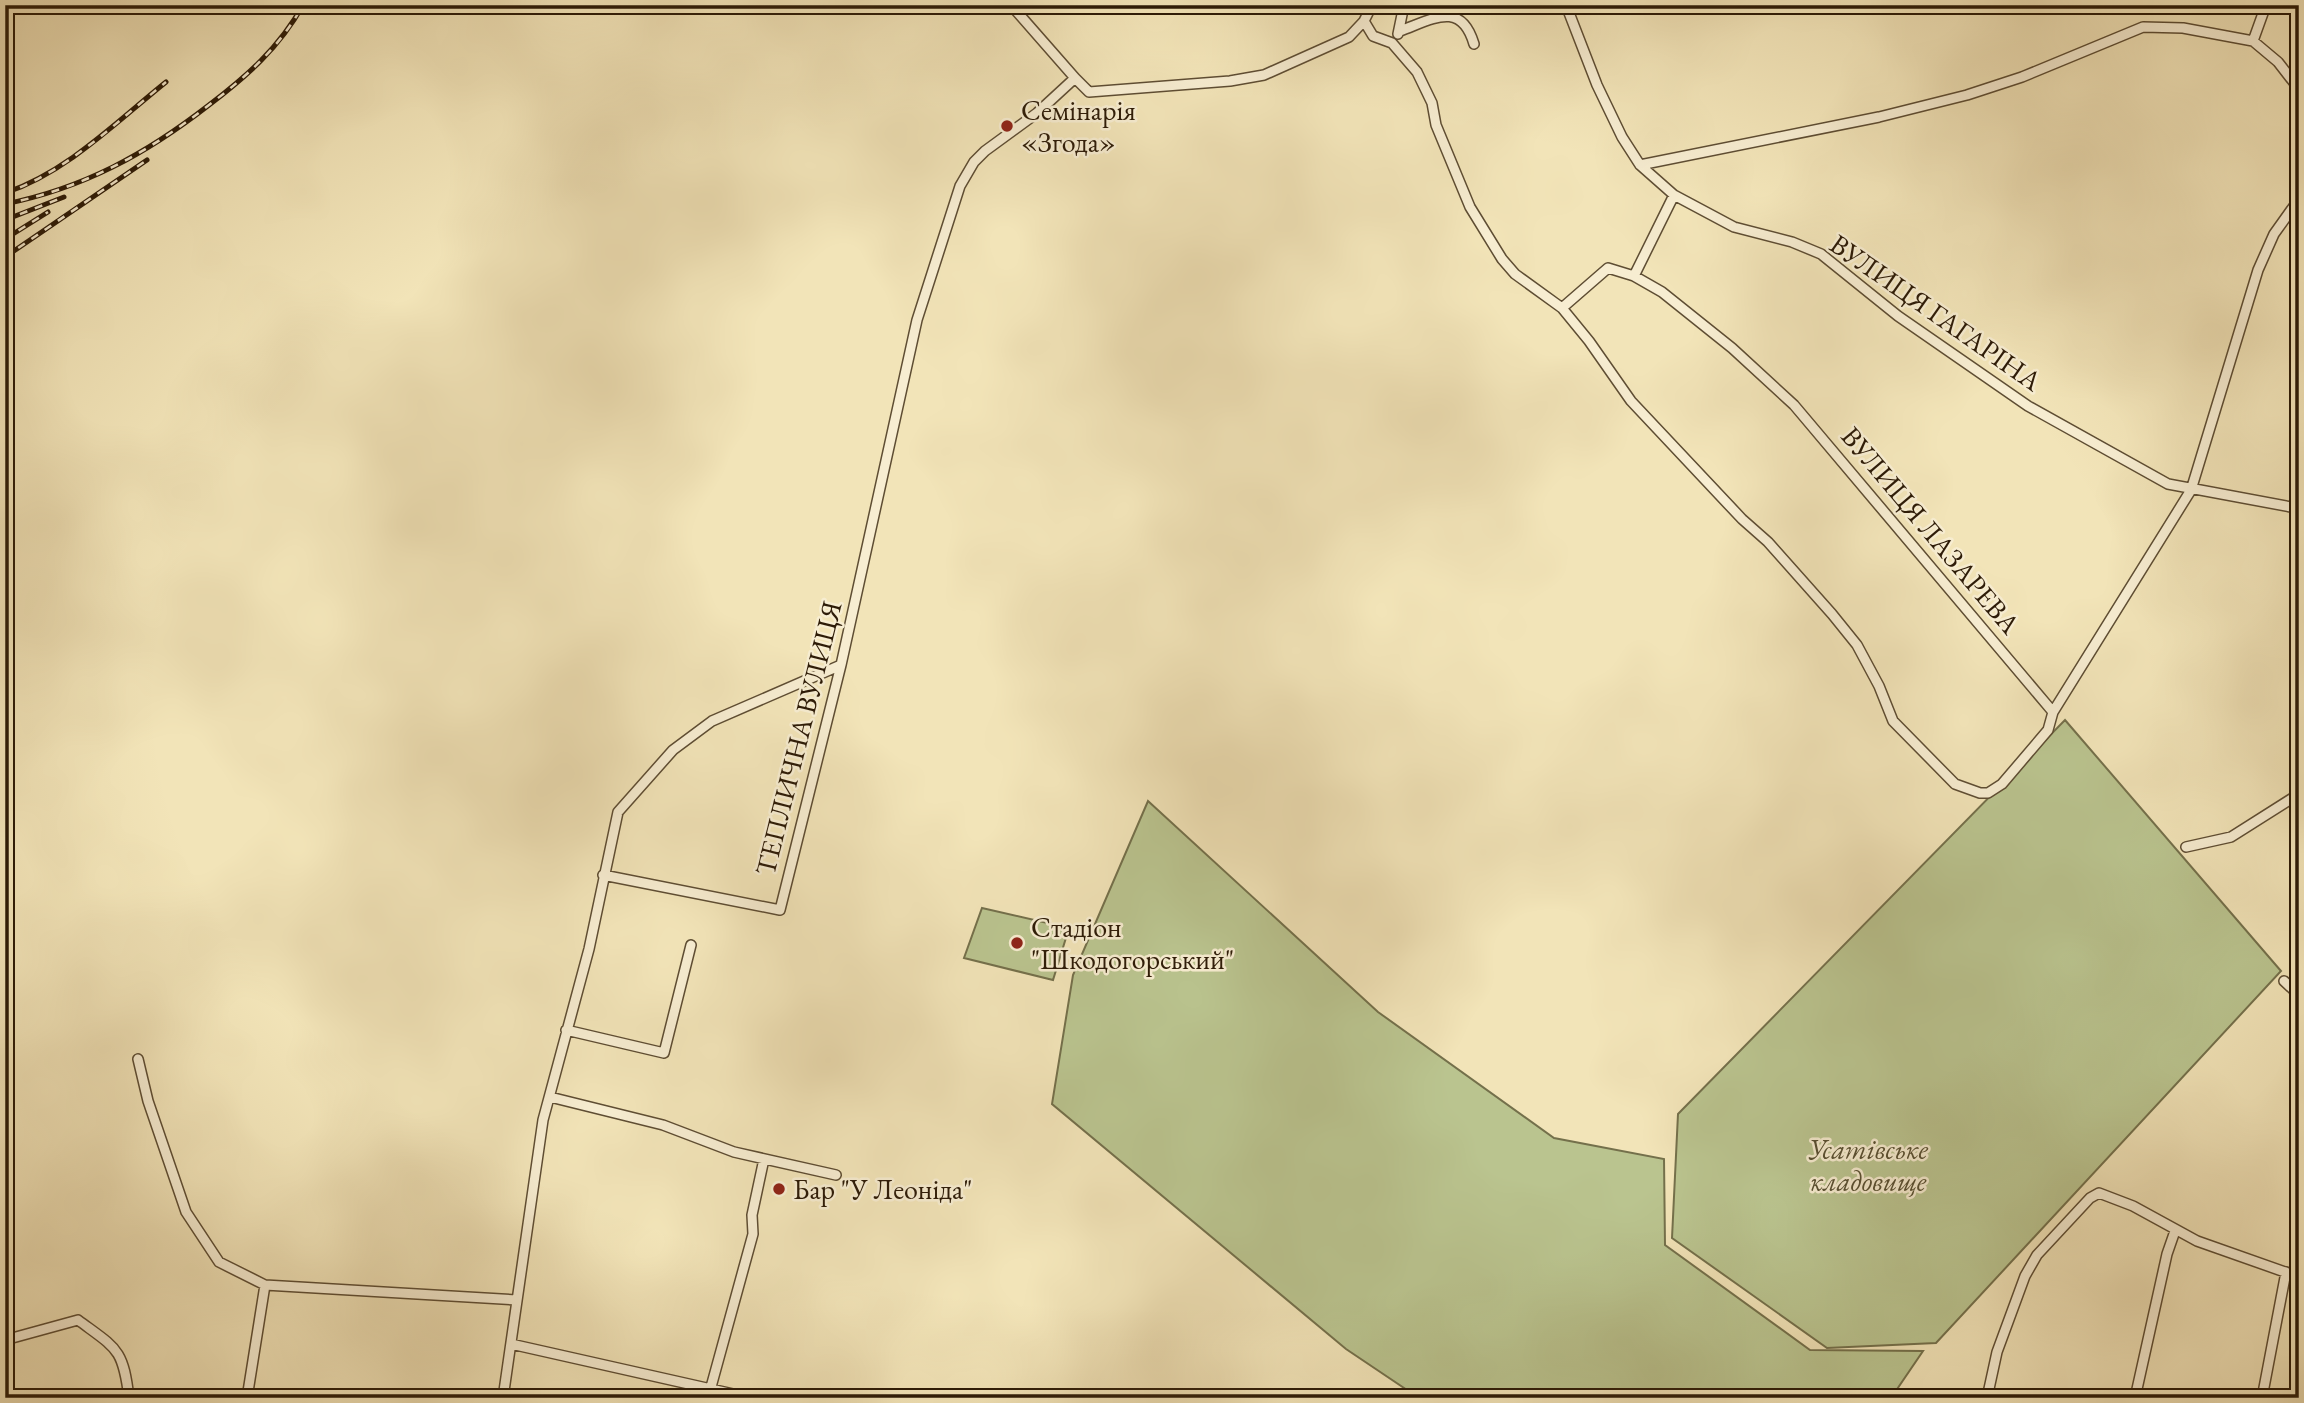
<svg xmlns="http://www.w3.org/2000/svg" width="2304" height="1403" font-family="'EB Garamond',serif">
<style>
.green{fill:#bac48f;stroke:#74704b;stroke-width:2}
.lines{fill:none;stroke-linecap:round;stroke-linejoin:round}
.minor-casing{stroke:#5e4d33;stroke-width:12}
.minor{stroke:#f7edd1;stroke-width:9}
.rail-casing{stroke:#2d1b07;stroke-width:5}
.rail{stroke:#f7edd1;stroke-width:2.5;stroke-dasharray:8;stroke-linecap:butt}
.poi-dot{fill:#8f2418;stroke:#f7edd1;stroke-width:2.5}
.labels{text-anchor:middle;dominant-baseline:central;stroke-width:5;stroke-linejoin:round;paint-order:stroke}
.poi-label{font-size:28px;fill:#2d1b07;stroke:#f7edd1;text-anchor:start}
.street-label{font-size:28px;fill:#2d1b07;stroke:#f7edd1}
.park-label{font-size:28px;font-style:italic;fill:#574e30;stroke:#f7edd1}
</style>
<rect width="100%" height="100%" fill="#f2e4b8"/>
<filter id="stains"><feTurbulence type="fractalNoise" baseFrequency=".00286" numOctaves="4"/><feColorMatrix values="0 0 0 0 .2 0 0 0 0 .09 0 0 0 0 .02 0 0 0 .5 -.17"/></filter>
<radialGradient id="worn" r=".72"><stop offset=".6" stop-color="#630" stop-opacity="0"/><stop offset="1" stop-color="#630" stop-opacity=".3"/></radialGradient>
<path class="green" d="M2065 720 2281 971 1936 1343 1827 1348 1672 1238 1678 1114Z
M1148 801 1378 1012 1554 1138 1664 1159 1665 1245 1810 1350 1923 1351 1891 1398H1419L1346 1349 1052 1104 1073 975Z
M982 908 1069 928 1053 980 964 958Z"/>
<g class="lines">
<g class="minor-casing">
<path id="minor" d="M1372 5 1364 21 1373 36 1392 43 1417 72 1432 103 1436 125 1470 207 1502 259 1515 274 1562 308 1589 341 1631 401 1742 519 1768 542 1832 614 1857 645 1879 686 1893 721 1955 784 1980 793H1988L2002 784 2048 730 2053 712
M1566 5 1597 85 1622 137 1640 165 1674 195 1734 227 1792 242 1821 254 1898 316 2028 406 2168 484 2291 507 2299 512
M1400 31C1433 19 1461 0 1474 44
M1398 34 1404 5
M2253 41 2266 5
M1075 78 1089 92 1230 81 1264 75 1349 37 1364 21
M1640 165 1879 117 1967 95 2022 77 2143 27 2183 28 2253 41 2278 62 2299 89
M1634 276 1674 195
M1562 308 1608 268 1634 276 1662 292 1732 348 1794 405 2053 712 2191 490 2258 270 2274 234 2299 199
M2186 847 2231 837 2299 794
M603 875 780 910 841 665 917 320 960 186 974 162 985 151 1037 113 1075 78 1011 5
M2284 981 2299 995
M566 1030 664 1053 691 945
M138 1059 148 1101 186 1212 219 1262 265 1285 517 1300
M550 1097 663 1125 734 1152 836 1175
M5 1340 78 1320C117 1349 123 1348 129 1398
M511 1344 751 1398
M711 1387 753 1234 752 1215 764 1159
M247 1398 265 1285
M503 1398 543 1120 589 949 618 812 673 750 712 721 841 665
M1987 1398 1997 1352 2025 1276 2037 1255 2090 1198 2099 1193 2133 1206 2197 1241 2299 1277
M2135 1398 2167 1254 2175 1231
M2262 1398 2286 1272"/>
</g>
<use href="#minor" class="minor"/>
<g class="rail-casing">
<path id="rail" d="M5 193C67 172 115 123 166 82
M5 204C84 188 146 154 209 105 247 76 279 48 303 5
M5 220 64 197
M5 239 48 212
M5 257 147 160"/>
</g>
<use href="#rail" class="rail"/>
</g>
<g class="poi-dot">
<circle cx="1007" cy="126" r="7"/>
<circle cx="1017" cy="943" r="7"/>
<circle cx="779" cy="1189" r="7"/>
</g>
<g class="labels">
<g class="poi-label">
<text x="1021" y="110">Семінарія<tspan x="1021" dy="32">«Згода»</tspan></text>
<text x="1031" y="927">Стадіон<tspan x="1031" dy="32">"Шкодогорський"</tspan></text>
<text x="793" y="1189">Бар "У Леоніда"</text>
</g>
<g class="street-label">
<text transform="translate(1936 312) rotate(35)">ВУЛИЦЯ ГАГАРІНА</text>
<text transform="translate(1931 530) rotate(50)">ВУЛИЦЯ ЛАЗАРЕВА</text>
<text transform="translate(798 738) rotate(-76)">ТЕПЛИЧНА ВУЛИЦЯ</text>
</g>
<g class="park-label">
<text x="1868" y="1149">Усатівське<tspan x="1868" dy="32">кладовище</tspan></text>
</g>
</g>
<rect width="2304" height="1403" fill="none" stroke="#f2e4b8" stroke-width="28"/>
<rect x="7" y="7" width="2290" height="1389" fill="none" stroke="#2d1b07" stroke-width="3.5"/>
<rect x="14" y="14" width="2276" height="1375" fill="none" stroke="#2d1b07" stroke-width="2"/>
<rect width="100%" height="100%" filter="url(#stains)"/>
<rect width="100%" height="100%" fill="url(#worn)"/>
</svg>
